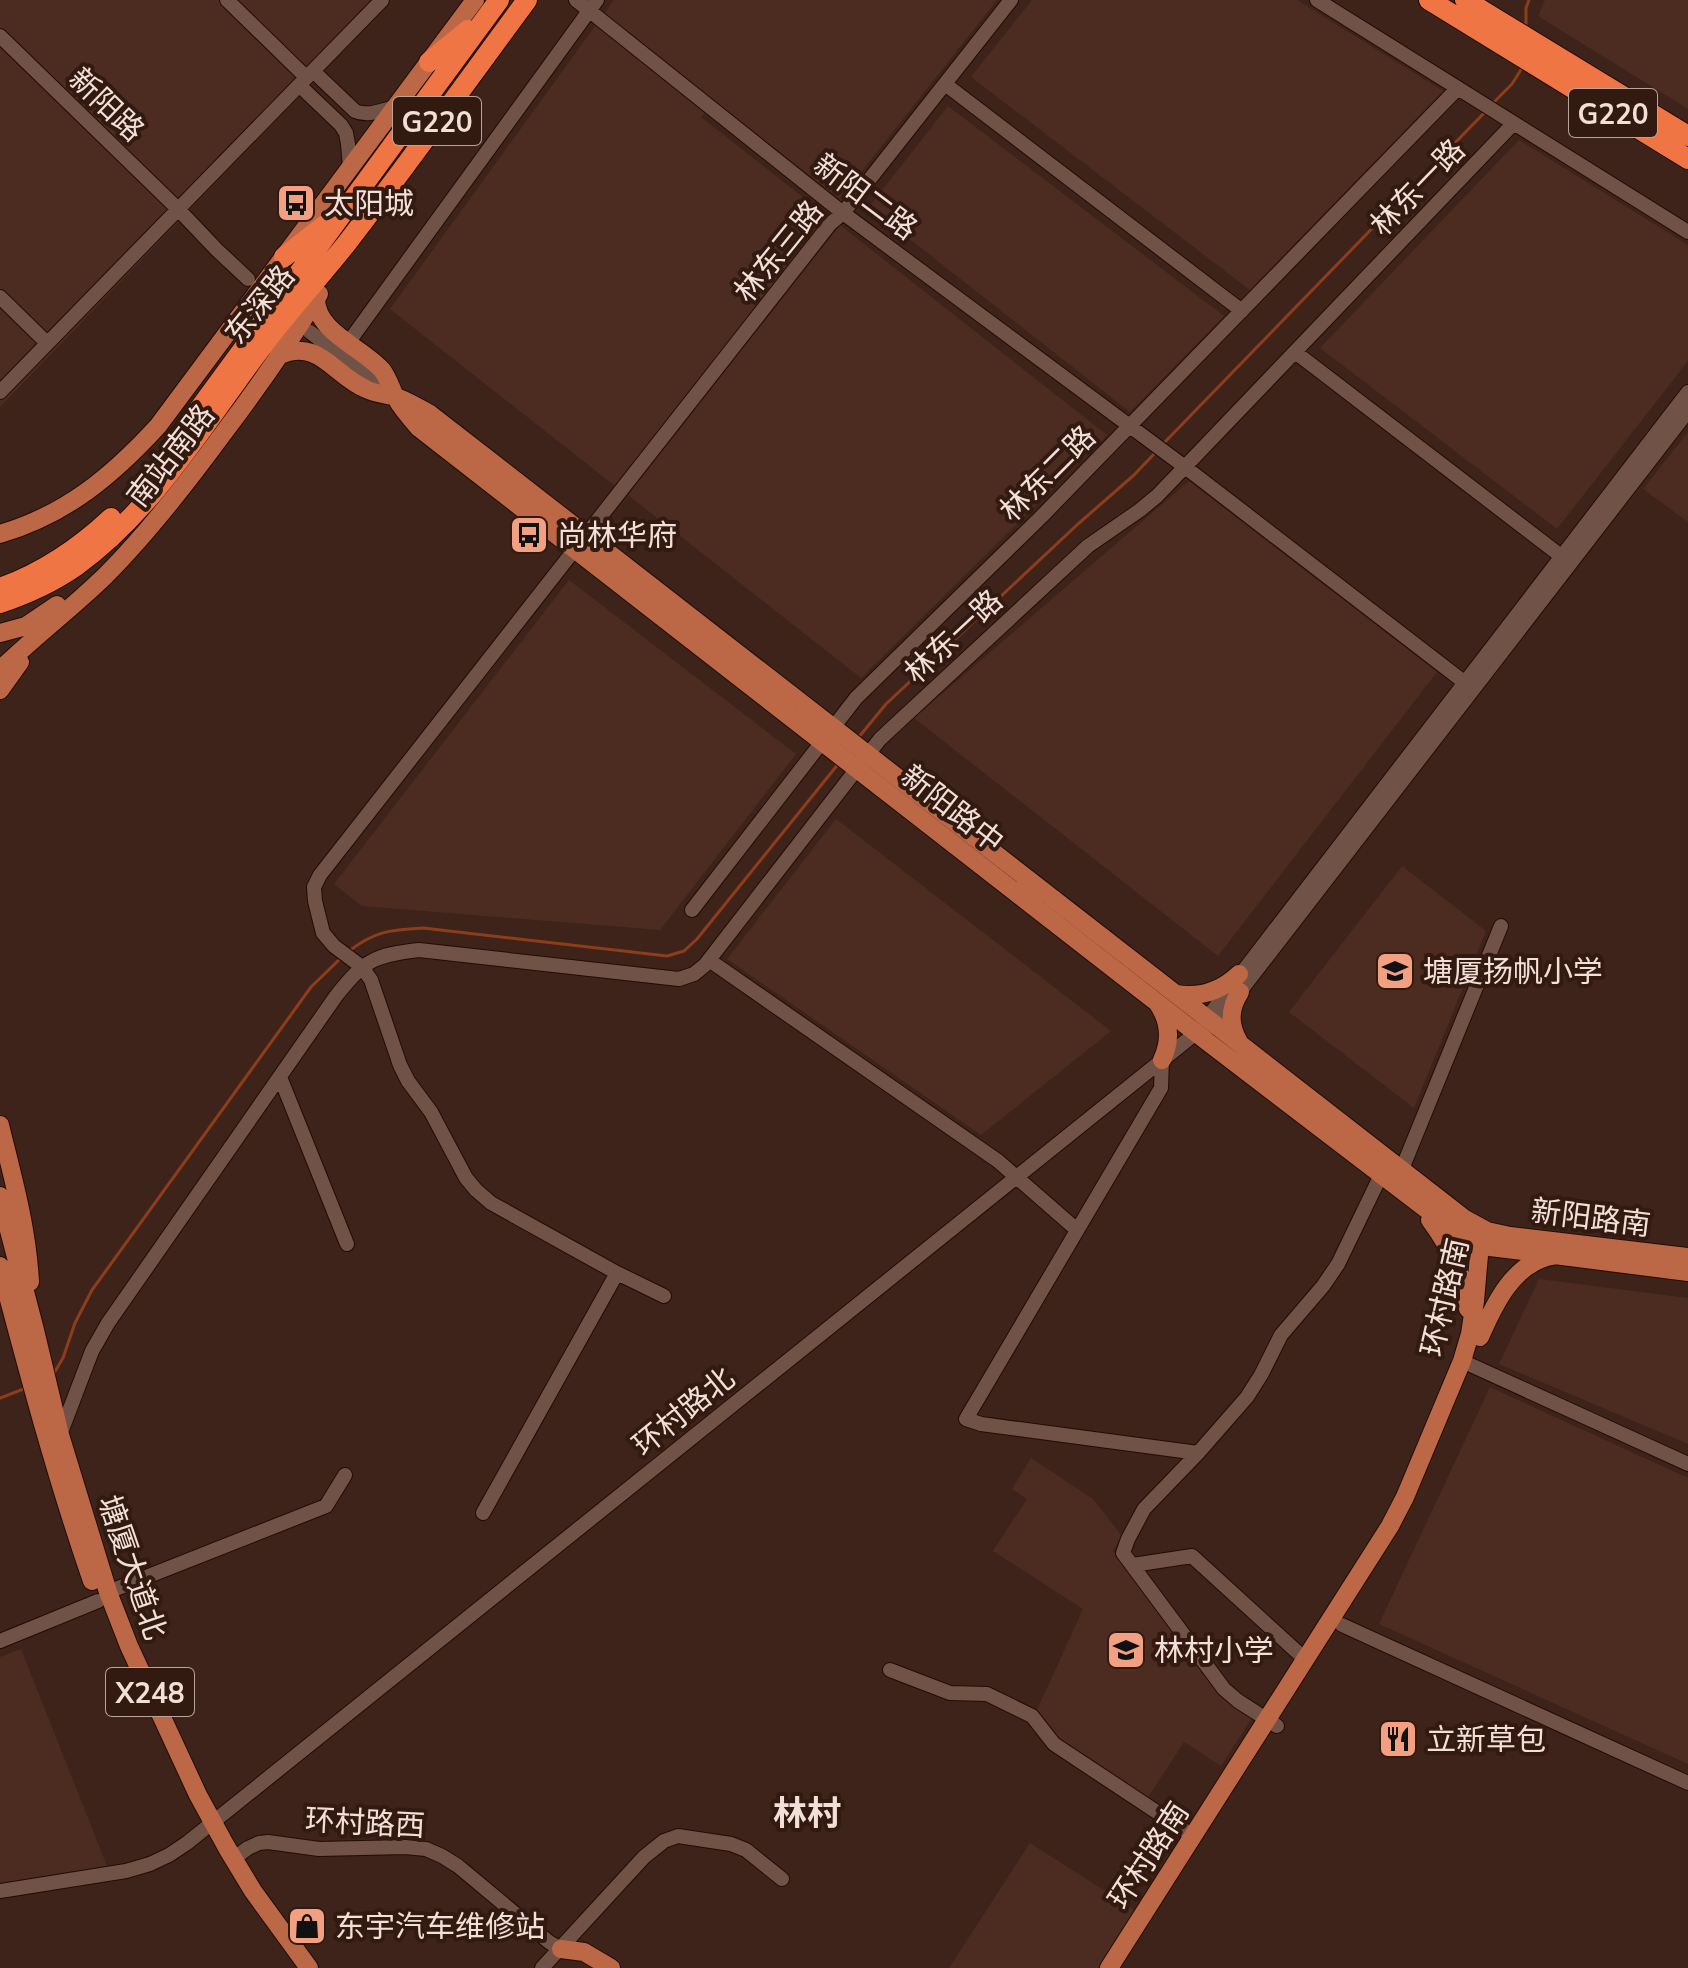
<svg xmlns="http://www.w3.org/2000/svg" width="1688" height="1968" font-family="Mulish,'Noto Sans SC',sans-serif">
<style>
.built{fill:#4c2c20}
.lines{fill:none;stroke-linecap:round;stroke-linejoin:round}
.stream{stroke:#8e3d1c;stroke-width:3}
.minor-casing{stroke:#230c04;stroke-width:16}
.major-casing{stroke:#230c04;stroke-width:20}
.highway-casing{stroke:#230c04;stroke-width:22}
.minor{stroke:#705247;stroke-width:14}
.major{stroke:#bc6746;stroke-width:18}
.highway{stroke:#ef7545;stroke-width:20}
.labels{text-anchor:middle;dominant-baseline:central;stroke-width:8;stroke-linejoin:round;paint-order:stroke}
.shield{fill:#331a10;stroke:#b8a49c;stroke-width:2}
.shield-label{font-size:28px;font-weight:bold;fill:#f1dfd8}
.street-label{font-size:30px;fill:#f1dfd8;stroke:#331a10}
.poi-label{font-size:30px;fill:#f1dfd8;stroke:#331a10;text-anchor:start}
.quarter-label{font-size:34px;font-weight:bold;fill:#f1dfd8;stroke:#331a10}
</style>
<rect width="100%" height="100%" fill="#3e231a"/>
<path class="built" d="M0 0H392L0 407Z
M614 0H997L840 199 714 101 701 117 827 216 615 486 390 309Z
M1032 0H1297L1443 91 1250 290 971 77Z
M1545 0H1688V109L1538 16Z
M948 106 1224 316 1130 412 869 207Z
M1519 140 1688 245V361L1557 529 1320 348Z
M840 225 1107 435 861 678 628 495Z
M1688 432V522L1643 489Z
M1189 481 1437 672 1218 956 914 718Z
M569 580 796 754 660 930 362 906 334 884Z
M836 819 1111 1031 981 1135 727 959Z
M1402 866 1486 931 1414 1108 1289 1012Z
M1539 1279 1688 1298V1444L1499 1364Z
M1490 1387 1688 1478V1764L1379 1624Z
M1031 1458 1093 1499 1122 1536 1113 1551 1216 1691 1254 1715 1221 1766 1184 1742 1147 1799 1060 1743 1037 1710 1083 1609 993 1551 1027 1499 1012 1489Z
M21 1649 107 1866 0 1883V1657Z
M1030 1843 1136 1911 1099 1968H949Z"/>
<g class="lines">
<path class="stream" d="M1526 29V8L1529 0
M1491 105 1512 84 1522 68
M1163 444 1486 111
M858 738 886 704 1078 524 1134 475 1155 453
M348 952C374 931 390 930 423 928L667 956 684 951 697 939 839 763
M54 1373 63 1358 75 1323 92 1290 311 987 342 957
M0 1398 26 1388"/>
<g class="minor-casing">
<path id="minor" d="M227 0 306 77
M576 0 843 213 1185 467 1464 682
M1317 0 1688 232
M0 36 178 209 217 250 248 279
M313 71 355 111C368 117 382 110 396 107
M945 84 1242 311
M299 85 341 125 346 133 348 144 350 168
M0 297 47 343
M310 332 392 395
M348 343 597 0
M1295 352 1561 556
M0 392 382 0
M586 535 830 224 843 213 1011 0
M575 549 320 875 314 887 315 901 323 933 334 946 362 967 371 980 400 1065 408 1081 431 1112 466 1178 476 1190 491 1203 617 1273 664 1296
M692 910 856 698 1042 516 1458 88
M709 960 998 1161 1077 1230
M1201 1026 1688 392
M1162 1060 1161 1088 966 1419 981 1424 1198 1453
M280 1077 347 1244
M1402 1169 1501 926
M1462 1361 1688 1464
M60 1435 92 1351 108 1323 336 996C364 961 373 955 419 950L679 979 694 974 705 965 880 739 1088 546 1140 510 1157 496 1514 123
M483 1513 617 1273
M1133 1565 1192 1556 1306 1660
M108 1592 326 1506 345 1475
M1342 1625 1688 1783
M0 1641 98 1601
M890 1670 950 1693 987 1694 1032 1716 1054 1744 1193 1836
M1277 1726 1238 1701 1224 1689 1123 1553 1128 1539 1144 1509 1198 1453 1247 1397 1261 1375 1281 1335 1323 1286 1338 1264 1381 1175
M233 1859 248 1848 259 1843 268 1842 319 1849 405 1847 426 1849 442 1856 458 1866 549 1942 561 1949
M0 1891 126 1871 150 1864 169 1855 187 1843 1196 1033 1215 1024 1688 411
M542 1968 644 1857 664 1841 678 1836 731 1844 746 1850 782 1879"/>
</g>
<g class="major-casing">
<path id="major" d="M316 299C316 332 363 348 382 370 389 379 391 389 396 398 402 409 411 419 419 428L1209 1043 1459 1234 1480 1244 1490 1247 1688 1272
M278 356C319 337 333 375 366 389 375 394 386 394 396 397 408 401 419 408 430 414L1465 1219 1487 1231 1510 1236 1688 1257
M0 534C67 514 112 476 158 426L475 0
M0 633 26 626 57 605
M0 670C34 637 71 609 105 576 148 533 186 484 222 435 256 390 289 343 319 294
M0 690 20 662
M1176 994C1200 998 1221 991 1239 974
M1158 1004C1170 1022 1171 1041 1162 1060
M1239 1042C1229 1025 1229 1009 1240 992
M0 1125C13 1179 27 1226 30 1282
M0 1196 35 1330 60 1435 108 1592 129 1646 198 1795 227 1848 253 1891 309 1968
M1430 1220C1450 1247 1464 1275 1468 1309
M0 1266C28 1372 56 1477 92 1581
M1480 1337C1494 1305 1513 1263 1552 1256
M561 1949 584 1952 611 1968
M1109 1968 1390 1526 1405 1497 1462 1361 1470 1334 1475 1301 1480 1244 1484 1237"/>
</g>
<g class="highway-casing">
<path id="highway" d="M1429 0 1688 159
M1465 0 1688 136
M429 62 468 30
M284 257 325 225
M175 442 499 0
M0 588C42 573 78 549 111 518
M0 603C27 594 53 582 76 566 158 507 212 410 274 331 298 301 323 273 347 243 409 163 467 81 527 0"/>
</g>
<use href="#minor" class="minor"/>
<use href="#major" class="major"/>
<use href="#highway" class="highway"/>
</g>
<defs>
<g id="bus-square" transform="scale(2)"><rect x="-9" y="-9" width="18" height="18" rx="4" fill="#f2a081" stroke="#331a10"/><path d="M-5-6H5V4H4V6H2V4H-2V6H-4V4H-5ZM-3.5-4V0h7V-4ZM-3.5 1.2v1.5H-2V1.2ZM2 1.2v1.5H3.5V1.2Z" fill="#111"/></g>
<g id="school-square" transform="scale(2)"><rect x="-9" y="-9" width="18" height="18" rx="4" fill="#f2a081" stroke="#331a10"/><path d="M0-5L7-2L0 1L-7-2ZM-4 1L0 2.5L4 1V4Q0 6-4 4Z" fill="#111"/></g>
<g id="restaurant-square" transform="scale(2)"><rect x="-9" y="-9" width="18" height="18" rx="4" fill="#f2a081" stroke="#331a10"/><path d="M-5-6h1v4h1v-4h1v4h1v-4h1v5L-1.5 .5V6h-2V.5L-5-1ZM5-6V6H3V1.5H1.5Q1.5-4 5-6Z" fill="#111"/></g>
<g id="shop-square" transform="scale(2)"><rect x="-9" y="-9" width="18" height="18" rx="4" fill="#f2a081" stroke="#331a10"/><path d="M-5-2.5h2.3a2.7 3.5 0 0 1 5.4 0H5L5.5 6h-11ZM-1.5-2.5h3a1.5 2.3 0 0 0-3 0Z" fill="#111"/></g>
</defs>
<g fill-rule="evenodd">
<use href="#bus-square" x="296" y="203"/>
<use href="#bus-square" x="529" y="535"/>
<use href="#school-square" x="1395" y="971"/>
<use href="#school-square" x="1126" y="1650"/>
<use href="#restaurant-square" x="1398" y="1739"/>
<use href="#shop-square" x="307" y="1926"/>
</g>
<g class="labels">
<g class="shield">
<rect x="1569" y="89" width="88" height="48" rx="6"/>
<rect x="393" y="97" width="88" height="48" rx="6"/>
<rect x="106" y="1668" width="88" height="48" rx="6"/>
</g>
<g class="shield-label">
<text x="1613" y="113">G220</text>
<text x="437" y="121">G220</text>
<text x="150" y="1692">X248</text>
</g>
<g class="street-label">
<text transform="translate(107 104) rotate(44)">新阳路</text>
<text transform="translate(1417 187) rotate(-46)">林东一路</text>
<text transform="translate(866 196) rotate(37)">新阳二路</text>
<text transform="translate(778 251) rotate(-51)">林东三路</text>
<text transform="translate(259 304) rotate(-51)">东深路</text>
<text transform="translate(170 455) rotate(-52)">南站南路</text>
<text transform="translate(1047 473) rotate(-45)">林东二路</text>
<text transform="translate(953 636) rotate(-43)">林东一路</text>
<text transform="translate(953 808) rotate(38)">新阳路中</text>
<text transform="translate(1591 1217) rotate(7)">新阳路南</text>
<text transform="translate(1444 1297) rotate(-77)">环村路南</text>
<text transform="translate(683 1411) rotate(-39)">环村路北</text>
<text transform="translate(133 1567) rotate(71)">塘厦大道北</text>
<text transform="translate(365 1822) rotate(3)">环村路西</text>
<text transform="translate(1148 1855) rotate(-57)">环村路南</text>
</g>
<g class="poi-label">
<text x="324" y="203">太阳城</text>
<text x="557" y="535">尚林华府</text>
<text x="1423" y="971">塘厦扬帆小学</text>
<text x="1154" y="1650">林村小学</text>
<text x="1426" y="1739">立新草包</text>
<text x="335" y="1926">东宇汽车维修站</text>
</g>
<g class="quarter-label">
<text x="807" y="1812">林村</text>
</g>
</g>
</svg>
